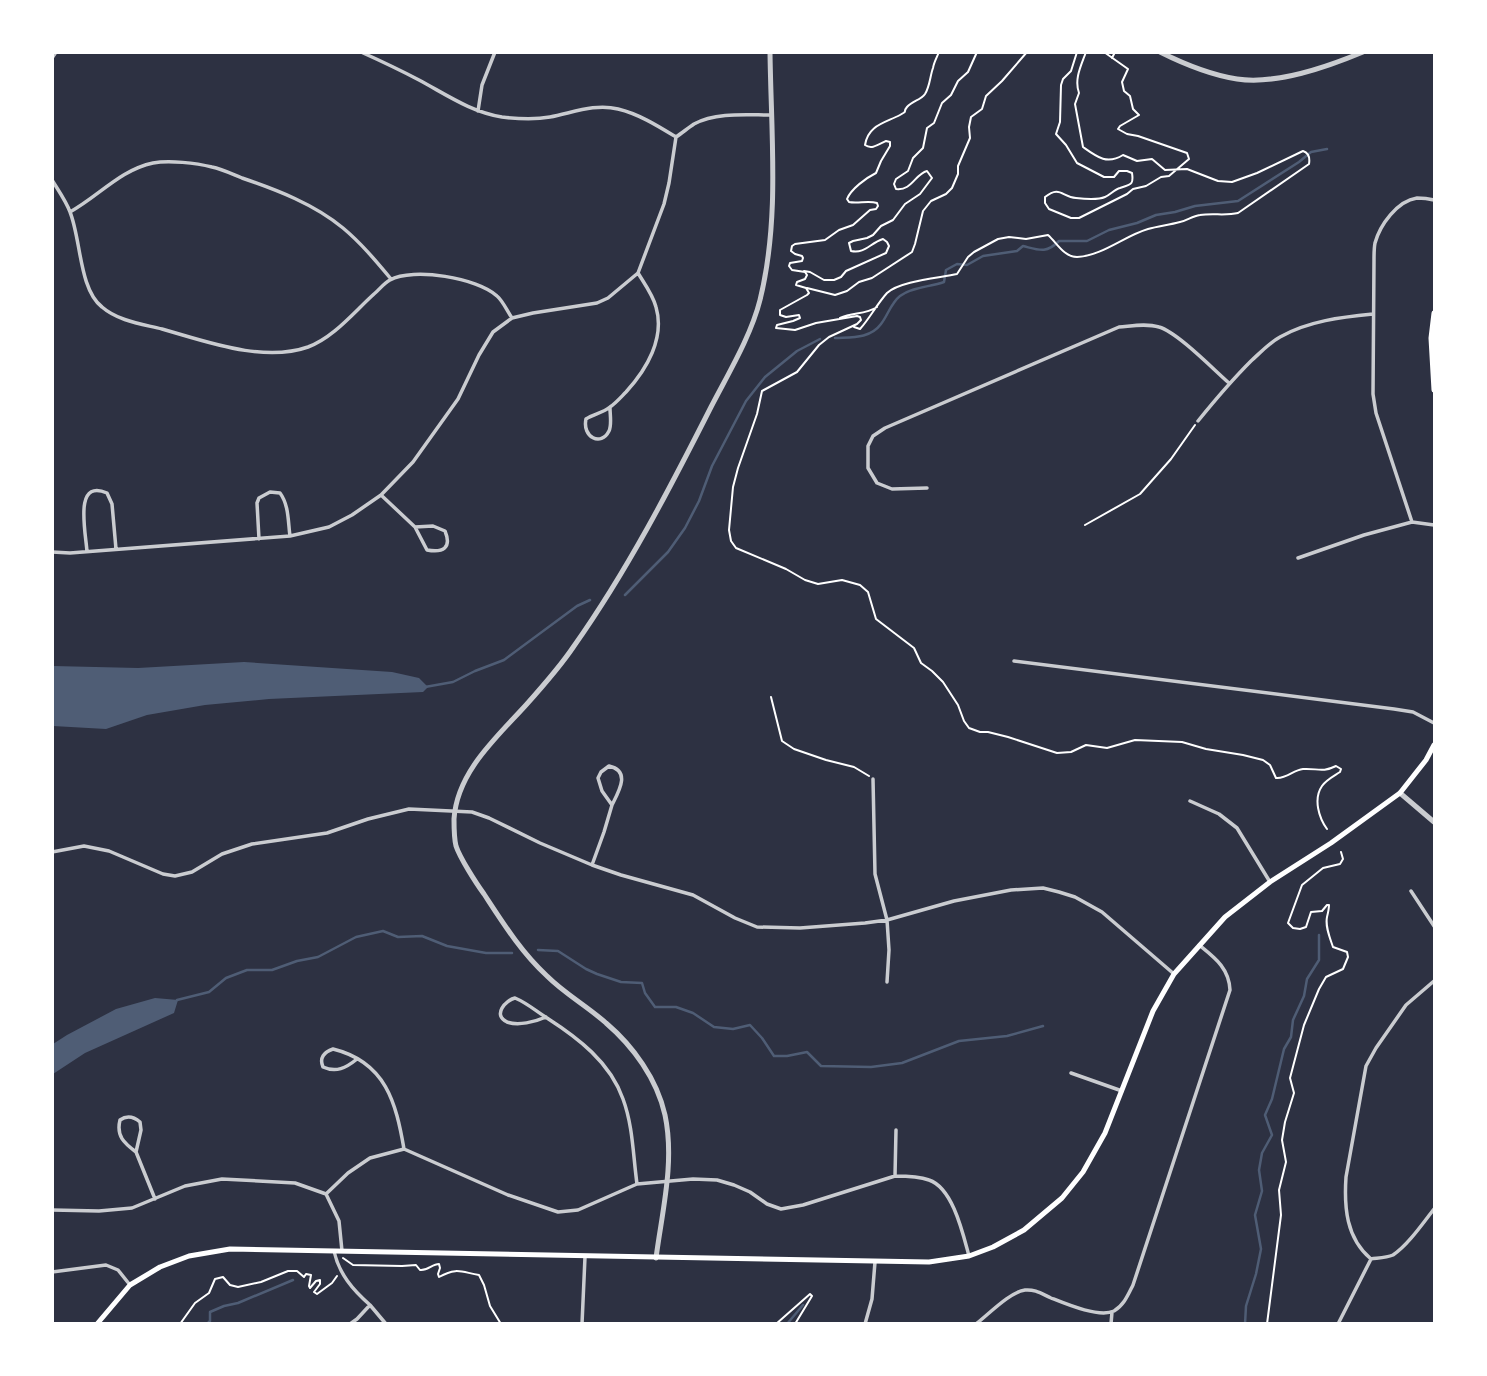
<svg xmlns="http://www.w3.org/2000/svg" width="1487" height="1376" font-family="Jost,sans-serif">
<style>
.water{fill:#4f5d75}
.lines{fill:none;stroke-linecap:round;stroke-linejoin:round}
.stream{stroke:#4f5d75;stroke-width:2.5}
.path{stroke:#fff;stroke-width:2}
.minor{stroke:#caccd0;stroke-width:3.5}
.tertiary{stroke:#caccd0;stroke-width:5}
.secondary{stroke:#fff;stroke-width:5}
</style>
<rect width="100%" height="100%" fill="#2d3142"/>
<path class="water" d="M244 662 392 672 419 678 428 687 423 692 269 699 205 705 147 715 106 729 53 726V666L138 668Z
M155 998 178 1000 174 1013 85 1053 53 1074V1044L67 1035 116 1009Z"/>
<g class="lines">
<path class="stream" d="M835 338C851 337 870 339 881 324 888 315 891 303 900 296 912 287 930 287 944 282L946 270 957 264 967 265 983 256 1017 251 1023 246C1039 250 1046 254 1059 241H1087L1109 230 1137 223 1156 215 1175 212 1195 206 1238 201 1299 162 1311 152 1327 149
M625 595 668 552 685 528 699 501 712 466 746 401 765 377 797 351 820 339
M425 687 453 682 475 671 504 660 577 606 590 600
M538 950 558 951 586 969 597 974 621 982 642 983 645 993 655 1007H676L693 1013 714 1027 733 1029 750 1025 762 1038 774 1056H787L807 1052 821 1066 871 1067 902 1063 959 1041 1007 1036 1043 1026
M177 1000 209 992 226 978 247 970H272L297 961 318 957 356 937 383 931 398 937 422 936 447 946 486 953H512
M207 1324 210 1321V1312L224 1306 238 1303 293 1280
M787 1324 803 1305
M1245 1324 1246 1306 1256 1274 1261 1249 1255 1215 1262 1191 1259 1170 1262 1153 1272 1135 1265 1115 1272 1099 1284 1049 1291 1037 1293 1020 1304 996 1307 979 1319 960V935"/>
<path class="path" d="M939 52C937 57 934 62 933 68 930 76 930 86 925 94 921 100 912 101 907 107 902 113 909 110 900 115 885 123 868 125 865 145 872 150 879 144 886 141L890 142V146L881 161 876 173C866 178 851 189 847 199L849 202C858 204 868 200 877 203L878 206 876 209 870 210 853 225 839 230 825 240 795 244 792 246 791 251 795 254 802 256 803 258 802 261 790 263 789 266 792 270 805 272 807 275 805 279 797 282 796 285 806 288 809 293 807 295 780 310V315L786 317 799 315 800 318 793 321 777 325 776 328 795 330 816 323 857 316 860 317 861 320 857 324 829 337 819 345 797 372 762 391 757 414 738 468 733 487 729 530 731 541 736 548 786 569 805 580 818 584 842 580 860 585 868 592 876 619 914 648 921 663 932 671 943 682 958 705 964 721 969 728 980 732H988L1008 737 1057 753 1071 752 1086 745 1107 748 1135 740 1182 742 1206 749 1243 755 1263 760 1270 765 1276 778C1287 779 1293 770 1303 769 1317 768 1322 773 1336 766L1341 769 1340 772C1334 776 1326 780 1322 786 1313 799 1319 818 1327 829
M1077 52 1071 71 1063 79 1061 85 1060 122 1056 134 1066 145 1077 163 1104 177H1114L1119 171H1127L1132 173C1134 186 1130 184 1120 188 1115 189 1110 195 1105 197 1098 200 1085 199 1076 198 1062 197 1060 185 1045 197V203L1049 209 1071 218H1079L1127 194 1133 189 1146 186 1161 177 1169 176 1189 159 1187 153 1138 136 1127 134 1118 129 1120 126 1139 115 1133 109 1130 96 1124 91 1122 82 1128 69 1104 52
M1112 58 1115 52
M804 271 810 272 824 280H834L841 277 846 271 886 253 889 246 887 242 883 239C870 243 865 254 851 251L849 243 853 241 867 238 873 235 881 226 893 220 905 204 920 194 932 178 927 171C915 174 912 191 896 189L894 184 896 179 908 171 913 158 923 148 927 128 934 123 942 103 951 95 958 81 968 72 977 52
M807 288 835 295 847 291 859 282 872 278 912 252 915 244 923 211 931 201 946 194 952 188 958 174V166L970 138 969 127 971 117 982 109 986 96 1002 81 1027 52
M840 318C853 312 865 315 877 307
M854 327 860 329C870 318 877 304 887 293 900 281 939 278 957 274L968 257 974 252 998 239 1009 237 1026 239 1048 235C1057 243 1064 257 1077 257 1102 256 1124 236 1148 229 1159 226 1169 225 1180 222 1187 221 1192 216 1200 215 1213 213 1226 216 1238 213L1309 164C1310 158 1309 153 1303 151L1257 173 1232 182 1218 181 1187 169 1165 170 1152 159 1137 161 1123 155C1107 165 1097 157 1083 147L1075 104 1079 93C1074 79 1081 66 1086 52
M1085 525 1140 494 1171 459 1195 425
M771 697 782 741 794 749 826 760 854 767 869 776
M343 1258 353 1265 402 1266 416 1265 420 1270C428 1271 432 1264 439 1264L440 1268 438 1274 439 1277C457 1267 461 1272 479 1275L484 1285 490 1306 501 1324
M180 1324 195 1303 209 1293 215 1279 223 1277 230 1285 238 1287 261 1282 288 1271H297L304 1277 306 1274 311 1275 309 1286 310 1288 316 1281 320 1280V1284L314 1292 317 1294 332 1283 337 1276
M776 1324 810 1294 812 1296 795 1324
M1267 1324 1281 1215 1279 1190 1286 1162 1282 1140 1285 1122 1294 1093 1290 1078 1304 1025 1319 989 1326 977 1343 969 1348 957 1347 952 1333 947C1330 938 1325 927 1327 917 1328 913 1329 909 1329 905H1327L1322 911 1311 912 1306 927 1300 929 1293 928 1288 923 1302 885 1323 868 1340 864 1343 859 1341 852"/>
<path class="minor" d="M361 52C381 61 400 70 419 80 447 95 471 112 502 117 518 119 534 120 550 117 572 113 595 103 618 109 639 114 658 126 676 137
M52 58 56 52
M478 111 482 85 495 52
M52 180C58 190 66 201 70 212 81 239 79 289 102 307 118 321 142 324 162 329 205 341 263 363 308 347 334 337 353 313 374 294 379 290 384 283 390 280 413 267 478 278 497 296 503 301 507 311 512 318
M70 212C99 196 120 170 153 163 169 160 196 163 212 167 222 169 232 174 242 178 277 190 314 204 343 228 361 243 376 261 391 279
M610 408C610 415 612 425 609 431 601 447 582 437 586 419 593 414 603 413 610 407 616 403 621 397 626 392 647 369 665 338 656 307 653 295 644 283 638 273
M1198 421C1215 400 1232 380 1251 361 1260 353 1269 343 1280 337 1308 321 1342 317 1373 314
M927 488 892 489 877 483 868 468V446L873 436 885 428 1119 327C1132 326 1146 323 1159 327 1177 332 1213 369 1229 383
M381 495 415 527 427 550C443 553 452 548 445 531L433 526 415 527
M1412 522 1376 413 1373 394 1374 260C1374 255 1374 248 1375 243 1380 225 1397 201 1417 198 1423 198 1430 199 1434 200
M259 539 257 503 259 498 270 492 280 493C289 505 288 522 290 536
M52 552 70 553 290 536 329 527 352 515 381 495 413 462 458 399 479 355 493 332 512 318 533 313 597 303 608 298 638 273 664 204 669 183 676 137C682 133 688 128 694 124 716 112 747 115 770 115
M87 552C86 533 73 478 107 493L112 504 116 549
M1298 558 1364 535 1412 522 1434 525
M1014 661 1394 709 1413 712 1434 723
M609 766C631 771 619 791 612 805L602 791 598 778 601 772Z
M873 779 875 874 887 920 889 950 887 982
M1190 801 1219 814 1237 828 1270 882
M52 852 84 846 109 851 163 874 175 876 192 872 222 854 252 844 327 833 368 819 409 809 472 812 489 818 540 843 592 865 621 875 693 895 735 918 757 927 800 928 865 923 887 920 954 901 1011 890 1043 888 1059 892 1075 897 1102 912 1174 974
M592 865 604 832 612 805
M1411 891 1434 926
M1434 981 1406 1005 1376 1048 1366 1066 1346 1177C1344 1207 1346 1238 1371 1259 1378 1258 1386 1258 1393 1255 1408 1245 1423 1223 1434 1209
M546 1017C535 1022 518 1026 507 1022 492 1015 506 1000 515 998 527 1003 536 1011 547 1018 578 1038 610 1062 623 1099 633 1126 633 1155 637 1184
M357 1059C346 1068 336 1073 323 1067 319 1058 324 1052 333 1049 386 1062 396 1103 404 1149
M1071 1073 1122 1091
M136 1152C124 1143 116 1136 120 1120 127 1115 133 1116 140 1122L141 1130 136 1152 155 1199
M895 1176 896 1130
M326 1194 348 1173 370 1158 404 1149 508 1195 558 1212 578 1210 637 1184 693 1179 717 1180 734 1185 750 1192 767 1204 781 1209 803 1205 895 1176C906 1176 918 1176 929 1180 953 1188 963 1234 969 1256
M52 1210 99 1211 132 1208 185 1186 222 1179 295 1183 326 1194 339 1221 342 1251
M334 1251C339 1274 353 1290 370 1305
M52 1272 106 1265 118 1270 130 1285
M350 1324 357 1319 370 1305 386 1324
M582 1324 585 1257
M865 1324 872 1299 875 1262
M976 1324C989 1314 1010 1292 1025 1290 1035 1289 1042 1294 1051 1298 1066 1304 1099 1318 1114 1311 1124 1305 1128 1295 1133 1285L1230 990C1229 968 1215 958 1199 945
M1111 1324 1112 1312
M1338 1324 1371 1259"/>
<path class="tertiary" d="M1160 52C1184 64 1211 75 1237 79 1277 85 1327 67 1363 52
M1400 793 1434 822
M656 1258C662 1212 675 1162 665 1115 657 1079 633 1046 606 1023 587 1006 565 994 547 976 521 952 503 923 484 894 476 883 460 858 456 846 454 838 454 827 454 819 457 772 496 738 526 705 543 686 560 667 574 646 627 571 670 488 711 407 728 374 751 336 760 300 780 219 771 135 770 52"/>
<path class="secondary" d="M1434 313 1431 338 1434 390
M97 1324 130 1285 160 1267 189 1256 230 1249 929 1262 969 1256 993 1247 1024 1230 1062 1198 1083 1172 1105 1133 1153 1011 1174 974 1225 917 1270 882 1331 843 1400 793 1426 760 1434 745"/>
</g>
<rect width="1487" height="1376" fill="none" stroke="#ffffff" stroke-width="108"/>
</svg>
